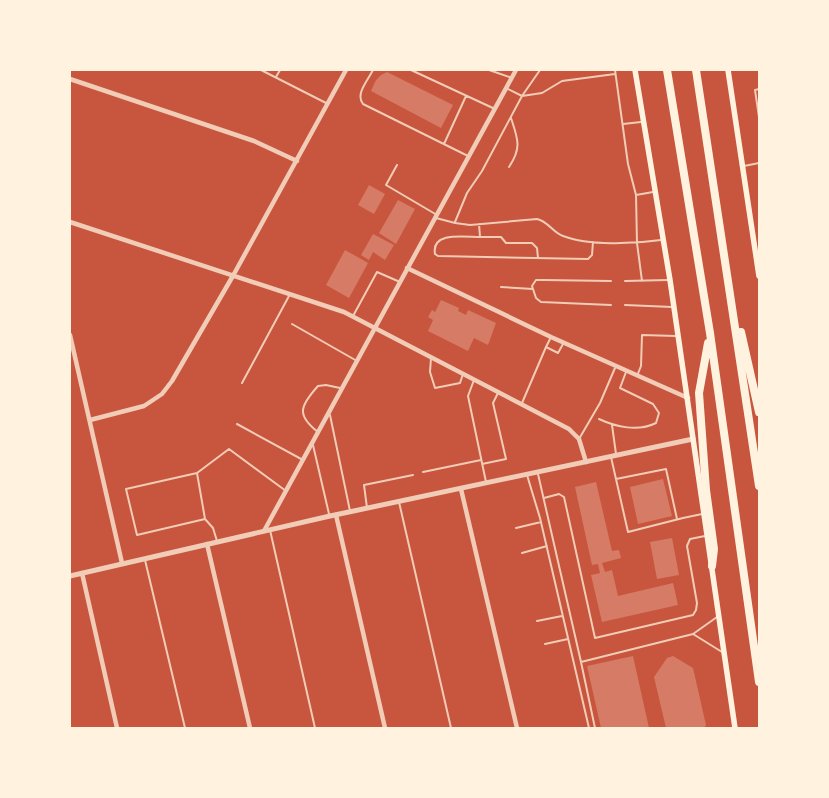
<svg xmlns="http://www.w3.org/2000/svg" width="829" height="798" font-family="'Fira Sans',sans-serif">
<style>
.building{fill:#d67c66}
.lines{fill:none;stroke-linecap:round;stroke-linejoin:round}
.service{stroke:#f1ccb7;stroke-width:2}
.minor{stroke:#f1ccb7;stroke-width:4.5}
.tertiary{stroke:#f1ccb7;stroke-width:5}
.secondary{stroke:#fff3e0;stroke-width:5.5}
.motorway{stroke:#fff3e0;stroke-width:8}
</style>
<rect width="100%" height="100%" fill="#c8553d"/>
<path class="building" d="M387 72 453 105 441 128 371 91 376 80 381 75Z
M369 185 385 194 374 214 358 205Z
M398 200 415 209 396 244 379 233Z
M373 234 394 245 385 260 373 252 369 260 361 255Z
M345 250 368 263 349 298 326 285Z
M441 300 459 308 458 311 466 315 468 310 496 323 488 345 474 338 468 351 428 331 433 320 428 317 432 310 435 312Z
M663 479 672 516 638 524 630 487Z
M596 482 612 551 619 550 621 558 602 563 605 572 612 570 618 596 673 583 678 605 602 622 591 575 600 573 598 564 592 565 575 487Z
M672 538 679 575 657 579 650 542Z
M633 656 649 728H601L587 666Z
M673 656 693 668 706 725 704 728H666L654 677 667 658Z"/>
<g class="lines">
<path class="service" d="M261 70 328 104
M373 70C368 80 355 94 363 104L468 156
M411 70 495 109
M489 70 512 78
M615 70 628 164 636 195 637 243 642 281
M276 77 280 70
M506 88 522 96 542 93 562 81 615 74
M759 89 755 90 759 117
M623 124 641 122
M444 144 466 96
M397 165 386 185 437 215
M744 166 759 163
M509 167C522 148 518 139 511 118
M636 195 653 192
M436 218 455 223 470 225 537 219C548 221 553 233 563 236 589 246 633 244 661 240
M455 222 467 193 482 171 522 96 540 70
M479 224 480 237C465 237 431 231 435 254L438 256 588 259 592 255 593 242
M480 237H501L506 243H532L537 248 538 258
M611 281 544 280H536L532 286 536 298 541 302 611 305
M625 281 668 280
M501 287 533 289
M625 305 672 307
M353 316 377 272 400 282
M292 324 357 361
M551 337 546 347 558 353 563 344
M431 358 430 372 435 388 460 383 463 374
M637 376 641 366 642 335 676 336
M474 380 468 396 486 482
M242 383 289 296
M522 403 546 347
M330 415 350 511
M599 419C616 427 638 432 656 423L659 413 653 404 620 388 626 372
M237 424 303 460
M612 425 616 454
M318 432C296 415 300 406 318 386L326 385 340 388
M579 439 600 403 615 368
M313 445 329 514
M611 457 628 532 683 518 702 514
M482 464 506 459 493 403 498 393
M423 472 481 460
M197 473 126 489 137 535 205 519
M538 474 581 662
M527 475 540 518 589 728
M616 479 666 469 677 519
M544 498 559 494 564 497 595 638 693 615 696 610 697 603 687 546 690 539 705 536
M399 502 451 728
M367 508 364 485 413 475
M516 528 541 522
M270 530 315 728
M217 541 213 528 205 519 197 473 229 449 286 491
M522 553 547 546
M145 560 185 728
M717 617 693 634 722 652
M537 621 562 616
M545 644 568 639
M595 728 581 662 693 634"/>
<path class="minor" d="M70 79 254 141 297 161
M70 222 344 312 569 429 579 439 586 462
M407 268 551 337 688 398
M70 335 122 563
M90 420 144 406 162 394 172 381 234 274 346 70
M461 489 517 728
M336 515 385 728
M264 531 516 70
M207 544 250 728
M82 573 117 728"/>
<path class="tertiary" d="M70 576 330 516 693 439"/>
<path class="secondary" d="M635 70 670 280 735 728
M728 70 759 276"/>
<path class="motorway" d="M667 70 710 333 759 682
M696 70 759 486
M741 332 759 412
M708 343 699 393 706 490 714 549 712 566"/>
</g>
<rect width="829" height="798" fill="none" stroke="#fff3e0" stroke-width="142"/>
</svg>
